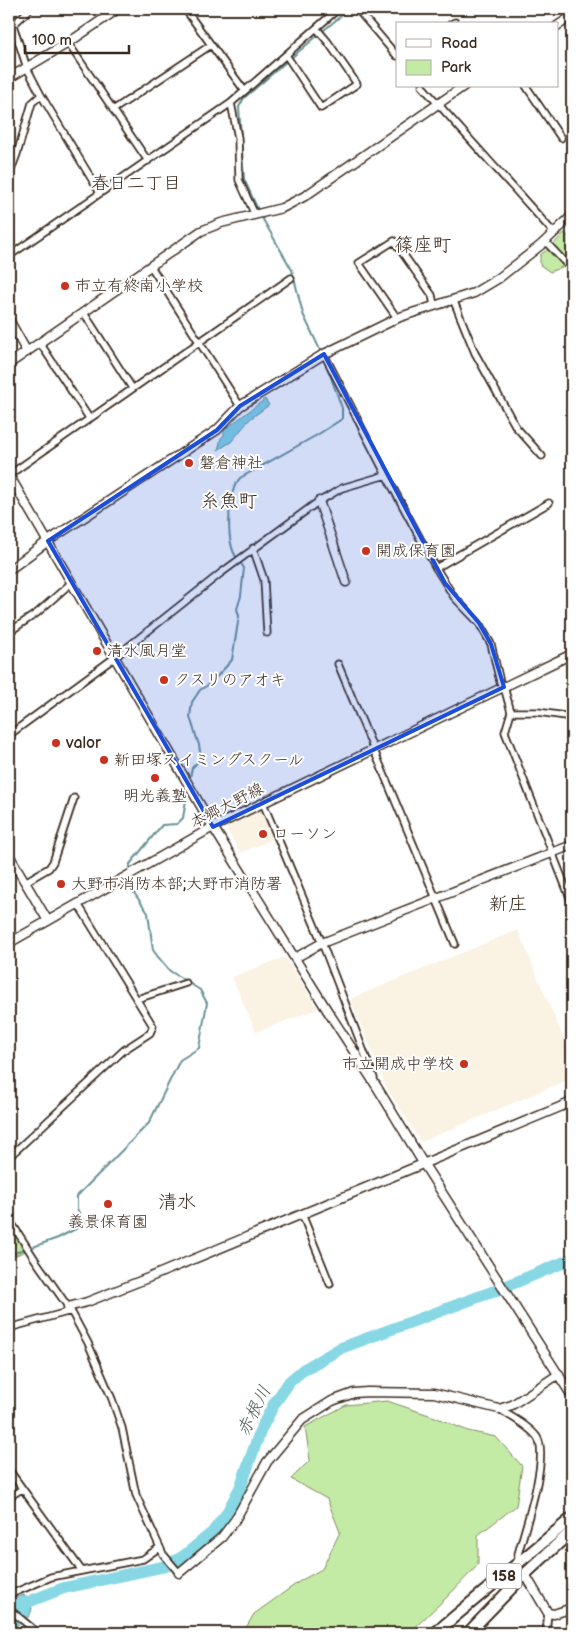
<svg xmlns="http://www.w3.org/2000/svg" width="581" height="1642" font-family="'Balsamiq Sans','Klee One',sans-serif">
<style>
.built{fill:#faf2e3}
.green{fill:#c4eba6;stroke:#808a62}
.water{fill:#87d7e4;stroke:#699295}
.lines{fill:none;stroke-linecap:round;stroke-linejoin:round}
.stream{stroke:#699295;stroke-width:2}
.river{stroke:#87d7e4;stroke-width:12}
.street-casing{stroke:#3b2a1e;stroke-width:9}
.secondary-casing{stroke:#3b2a1e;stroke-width:11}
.highway-casing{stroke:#3b2a1e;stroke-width:14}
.street{stroke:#fff;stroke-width:5.5}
.secondary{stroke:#fff;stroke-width:8}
.highway{stroke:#fff;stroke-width:10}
.marked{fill:#1d4ed8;fill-opacity:0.2;stroke:#1d4ed8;stroke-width:4;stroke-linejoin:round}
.poi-dot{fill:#c8321e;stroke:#fff;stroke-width:2}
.labels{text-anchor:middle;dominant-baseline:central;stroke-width:4;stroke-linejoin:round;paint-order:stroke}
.shield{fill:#fff;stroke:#766a62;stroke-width:1}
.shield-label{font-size:15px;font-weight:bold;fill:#3b2a1e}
.poi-label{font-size:16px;fill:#3b2a1e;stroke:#fff;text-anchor:start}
.street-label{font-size:16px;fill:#3b2a1e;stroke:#fff}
.neighbourhood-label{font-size:18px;fill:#3b2a1e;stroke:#fff}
.water-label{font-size:18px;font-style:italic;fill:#525e59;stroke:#fff}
.quarter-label{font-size:19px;fill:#3b2a1e;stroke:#fff}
</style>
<rect width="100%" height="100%" fill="#fff"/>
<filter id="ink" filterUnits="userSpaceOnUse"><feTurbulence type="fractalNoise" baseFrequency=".02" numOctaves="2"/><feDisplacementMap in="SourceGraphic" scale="10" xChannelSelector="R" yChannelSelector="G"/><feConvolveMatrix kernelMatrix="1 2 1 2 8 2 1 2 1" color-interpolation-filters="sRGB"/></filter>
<g filter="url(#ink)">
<path class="built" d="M263 809 275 838 241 853 225 827Z
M518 930 572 1059V1078L421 1142 387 1088 350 999Z
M285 957 318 1009 256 1032 232 977Z"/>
<path class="green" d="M564 233 572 239V270L562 267 550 272 540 265V255L550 248Z
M11 1228 26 1251 9 1258V1229Z
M387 1401 435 1417 468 1431 496 1437 522 1466 516 1506 478 1535V1565L446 1598 409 1633H243L254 1614 300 1581 322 1569 340 1532 327 1499 291 1479 310 1460 305 1427 346 1405Z"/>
<path class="water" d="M265 399 269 405 250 419 231 442 218 450 221 438 224 435V430Z
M24 1595 32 1608C31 1620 18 1624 9 1630V1601Z"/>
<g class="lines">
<path class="stream" d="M291 58 349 9
M259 212 244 179 239 107 244 98 287 61
M261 216 292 270 303 314 321 352
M237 558C226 544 228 505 234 488 235 484 238 481 240 478L317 435 342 419V408L326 364
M189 782 192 768 201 758 199 745 190 717 192 702 200 690 211 683 232 660 239 616 237 609 241 596 244 568 240 562
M130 871V864L162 825 177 824 183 818 188 789
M30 1248 58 1238 85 1224 77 1209V1196L149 1123 180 1060 199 1048 207 1003 200 990 170 971 158 957 153 950 148 913 128 884 129 878
M9 1255 25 1249"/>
<path class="river" d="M9 1615 28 1602 64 1588 166 1566 184 1556 212 1533 227 1513 240 1488 261 1429 274 1404 290 1381 303 1370 341 1348 497 1290 572 1259"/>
<g class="street-casing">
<path id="street" d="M185 9 244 90
M357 9 397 56
M9 23 13 25 27 68 41 95 100 193
M451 24 455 22
M13 25 30 9
M68 43 148 161
M286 55 321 108 357 84 328 42 317 29
M422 86 554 233
M526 86 561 138
M231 103 238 138 239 180 255 215
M113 110 211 45
M9 176 17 154 32 103 41 95
M545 241 572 270
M9 256 231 103 338 9
M150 265 240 406
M453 299 475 353 516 427 542 456
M84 313 132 388
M397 318 359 263 394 241 432 295 434 305
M40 343 89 418
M324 354 386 475 436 568 454 597 479 623 491 644 500 682 504 687 511 712 505 732 572 903
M9 475 291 278
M253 548 264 580 267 633
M436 568 549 503
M9 632 37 613 71 583
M338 664 455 944
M511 712H538L572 717
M9 735 114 658 221 573 315 504 342 488 386 475
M263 803 322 943 374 1078
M25 882 49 868 53 862 74 798
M137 999 186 983
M9 1157 124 1050 150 1033 153 1026 78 904
M302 1214 330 1284
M9 1219 36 1261 71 1311 88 1343 112 1399 122 1428 136 1495 163 1554 179 1573
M9 1328 71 1311
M499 1409C511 1417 528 1425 537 1437 550 1456 524 1531 518 1554V1564
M9 1470 82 1571
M9 1497 22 1489
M9 1595 51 1577 143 1559 160 1547
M9 1609 38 1633
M546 1633 548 1613"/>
</g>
<g class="secondary-casing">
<path id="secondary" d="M557 26 572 16
M9 78 68 43 118 9
M9 320 27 352
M9 364 201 231 221 223 282 208 305 196 464 86
M9 475 213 827 327 1010 377 1087 423 1163 572 1396
M319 501 346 582
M9 570 48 541 217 430 240 406 324 354 400 317 474 293 499 278 541 245 572 216
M9 855 48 921
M9 943 213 827 572 654
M295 958 322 943 572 845
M68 1307 87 1302 148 1278 572 1102
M179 1573 222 1537 235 1520 267 1462 302 1420 332 1401 354 1393 367 1392 434 1393 499 1409 512 1405 559 1374
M525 1574 548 1613 554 1614 572 1608"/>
</g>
<g class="highway-casing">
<path id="highway" d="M435 1633 572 1518
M468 1633 525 1574 572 1531"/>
</g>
<use href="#street" class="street"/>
<use href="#secondary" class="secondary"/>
<use href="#highway" class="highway"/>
</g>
</g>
<path class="marked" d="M324 354 445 583 479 623 491 644 504 687 213 827 48 541 217 430 240 406Z"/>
<g class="poi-dot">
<circle cx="65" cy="286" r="5"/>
<circle cx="189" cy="463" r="5"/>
<circle cx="366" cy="551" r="5"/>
<circle cx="97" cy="651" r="5"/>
<circle cx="164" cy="680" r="5"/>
<circle cx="56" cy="743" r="5"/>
<circle cx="104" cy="760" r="5"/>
<circle cx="155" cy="778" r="5"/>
<circle cx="263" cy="834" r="5"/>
<circle cx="61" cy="884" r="5"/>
<circle cx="464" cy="1064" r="5"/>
<circle cx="108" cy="1204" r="5"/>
</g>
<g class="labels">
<rect class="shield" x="486.5" y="1563.5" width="35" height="25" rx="4"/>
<g class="shield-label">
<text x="504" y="1576">158</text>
</g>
<g class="poi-label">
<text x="75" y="286">市立有終南小学校</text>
<text x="199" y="463">磐倉神社</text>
<text x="376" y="551">開成保育園</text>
<text x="107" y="651">清水風月堂</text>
<text x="174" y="680">クスリのアオキ</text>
<text x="66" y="743">valor</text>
<text x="114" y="760">新田塚スイミングスクール</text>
<text x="155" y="796" text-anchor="middle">明光義塾</text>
<text x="273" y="834">ローソン</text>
<text x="71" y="884">大野市消防本部;大野市消防署</text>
<text x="454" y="1064" text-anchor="end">市立開成中学校</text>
<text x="108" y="1222" text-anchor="middle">義景保育園</text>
</g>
<g class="street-label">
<text transform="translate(227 806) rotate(-27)">本郷大野線</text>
</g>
<g class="neighbourhood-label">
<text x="136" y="183">春日二丁目</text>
</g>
<g class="water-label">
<text transform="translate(254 1411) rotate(-63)">赤根川</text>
</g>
<g class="quarter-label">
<text x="423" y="245">篠座町</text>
<text x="229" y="501">糸魚町</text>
<text x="508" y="904">新庄</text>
<text x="177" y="1202">清水</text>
</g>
</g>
<rect width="581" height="1642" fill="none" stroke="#fff" stroke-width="30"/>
<rect x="15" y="15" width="551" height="1612" fill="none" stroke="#3b2a1e" stroke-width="2" filter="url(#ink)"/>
<rect x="396" y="22" width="162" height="65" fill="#ffffff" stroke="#b1aaa5"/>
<rect x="406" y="39" width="25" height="8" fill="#ffffff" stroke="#b1aaa5"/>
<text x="441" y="48" font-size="15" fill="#3b2a1e">Road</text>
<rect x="406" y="60" width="25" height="15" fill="#c4eba6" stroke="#b1aaa5"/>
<text x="441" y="72" font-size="15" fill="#3b2a1e">Park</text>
<path d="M25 45v8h104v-8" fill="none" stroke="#3b2a1e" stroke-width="2.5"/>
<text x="32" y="45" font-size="15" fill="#3b2a1e" stroke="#ffffff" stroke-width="4" paint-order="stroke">100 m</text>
</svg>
